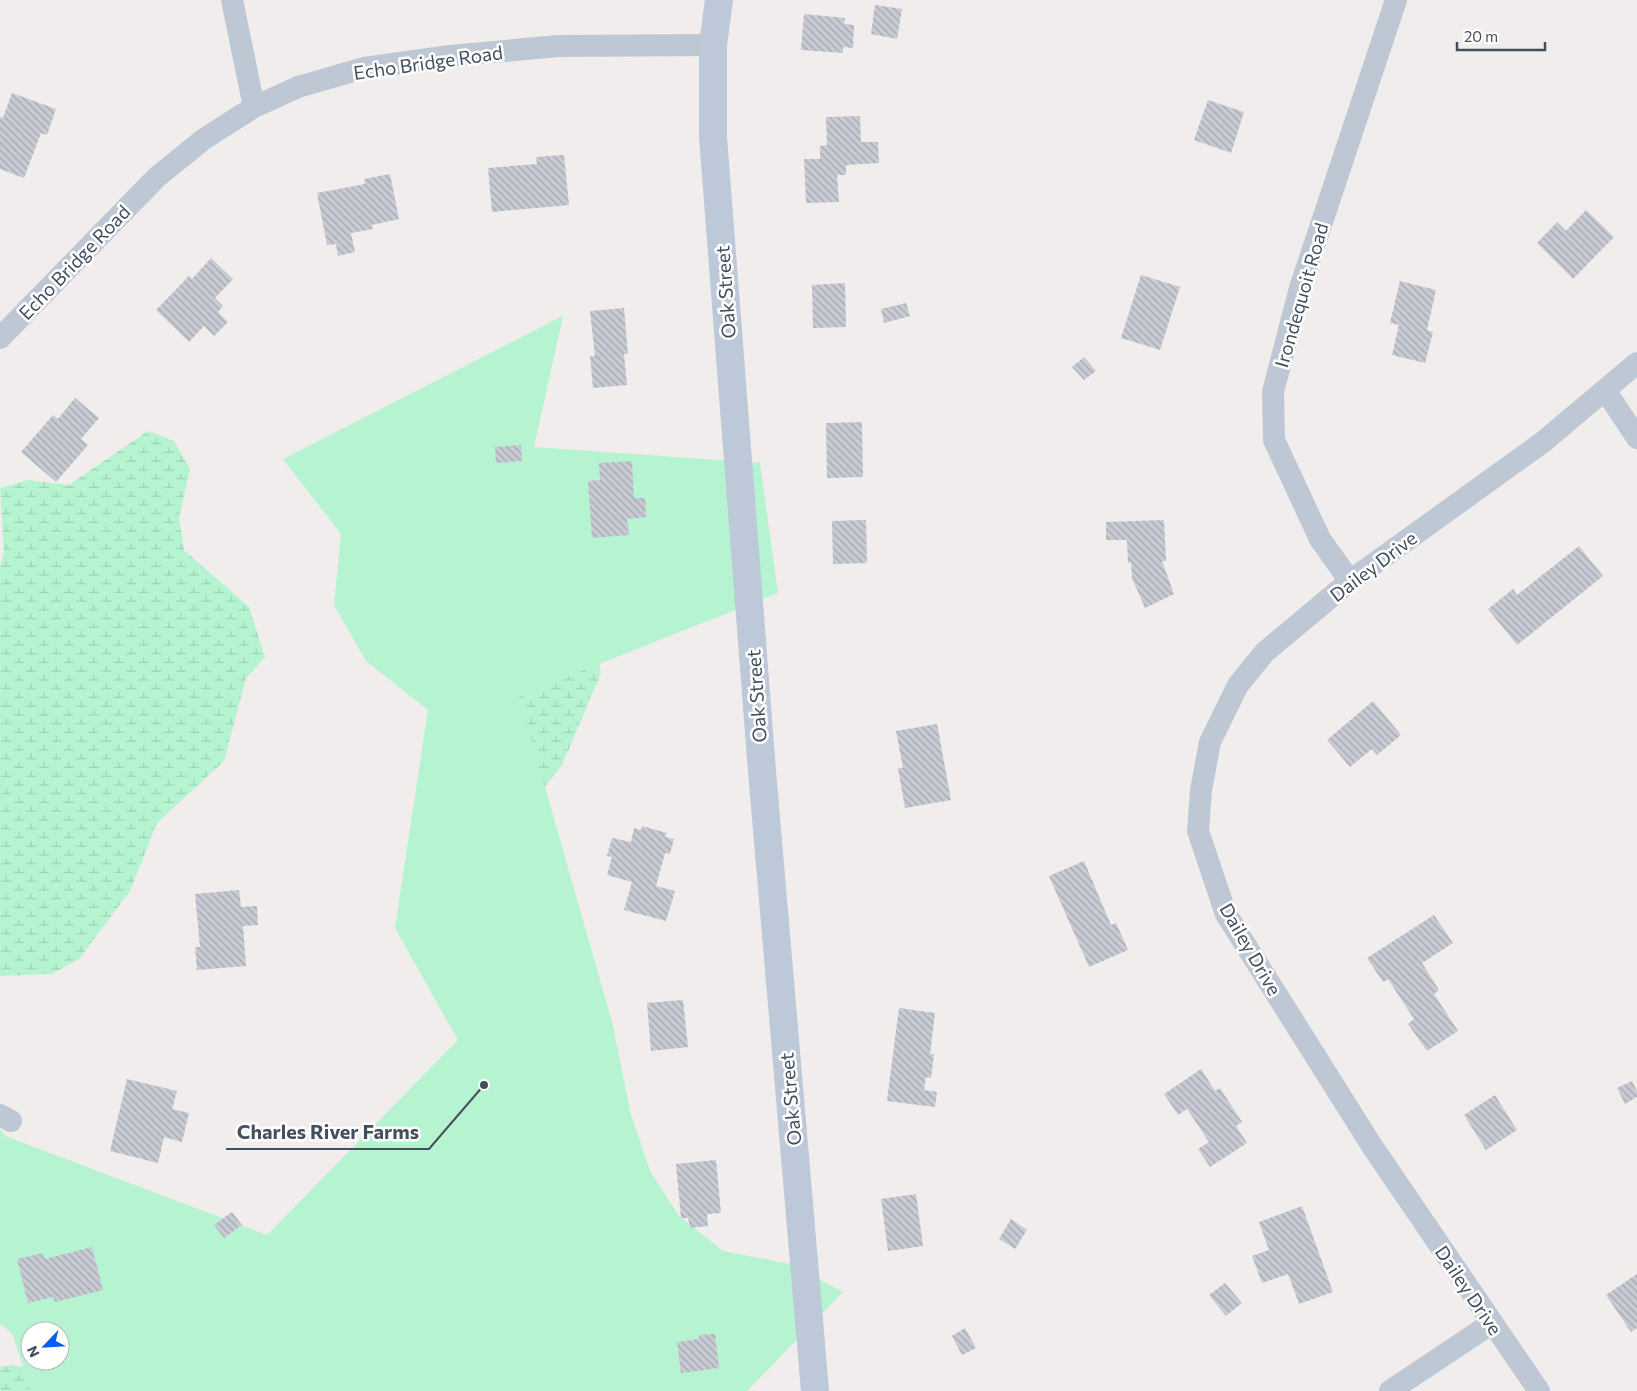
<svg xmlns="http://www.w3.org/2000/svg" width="1637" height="1391" font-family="Commissioner,sans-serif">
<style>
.wetland{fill:url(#wetland-marsh)}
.green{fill:#b5f3d1;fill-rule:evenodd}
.building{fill:url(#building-back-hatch)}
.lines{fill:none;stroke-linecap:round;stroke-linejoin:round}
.minor{stroke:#bec8d4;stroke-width:22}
.secondary{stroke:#bdc8d9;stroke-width:28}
.labels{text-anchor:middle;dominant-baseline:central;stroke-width:5;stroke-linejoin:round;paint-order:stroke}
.street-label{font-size:19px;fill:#434f5c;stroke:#fff}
.leader{fill:none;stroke:#434f5c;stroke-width:2}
.callout-dot{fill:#434f5c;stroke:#fff;stroke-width:2}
.callout-label{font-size:20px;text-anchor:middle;font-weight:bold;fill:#434f5c;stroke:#fff;stroke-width:5;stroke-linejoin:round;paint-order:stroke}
</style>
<defs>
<pattern id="wetland-marsh" width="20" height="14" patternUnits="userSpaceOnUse" patternTransform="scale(1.25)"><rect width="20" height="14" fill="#b5f3d1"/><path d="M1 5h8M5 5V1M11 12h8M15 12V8" fill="none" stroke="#9dd2b6"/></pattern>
<pattern id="building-back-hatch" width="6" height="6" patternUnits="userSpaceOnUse" patternTransform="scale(1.25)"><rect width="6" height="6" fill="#c8cbd3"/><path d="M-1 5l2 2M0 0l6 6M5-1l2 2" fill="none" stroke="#a4a7ae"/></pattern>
</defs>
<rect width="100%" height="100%" fill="#f0edec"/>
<path class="wetland" d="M148 431 174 441 190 469 179 518 184 550 249 607 265 657 246 678 224 761 157 823 130 891 79 959 52 974 0 976V565L4 553 0 488 28 480 69 485Z
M596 641 601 673 562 765 528 808 441 698Z
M12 1365 137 1391H0V1367Z"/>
<path class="green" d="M563 316 534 447 760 463 778 593 519 696 612 1022 631 1115 650 1171 679 1216 723 1251 790 1264 843 1292 747 1391H31L12 1333 0 1324V1129L5 1136 267 1235 458 1040 395 928 428 710 366 661 334 605 341 534 283 459ZM30 1331H60V1361H30Z"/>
<path class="building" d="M875 5 902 9 897 39 871 34Z
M804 14 845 18 844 24 854 25 853 48 843 47V53L801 50Z
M12 93 56 109 47 135 41 133 24 178 0 169V117L3 118Z
M1208 100 1244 112 1231 153 1194 140Z
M860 116 861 142H878L879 163 846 165V175H837L839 202 806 203 804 159H820V146L827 145 826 117Z
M564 155 569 205 492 212 488 168 537 164 536 157Z
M390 174 399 219 372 225 373 229 351 233 355 252 338 256 336 244 327 245 317 193 365 184 364 179Z
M1586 210 1614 237 1573 279 1537 243 1557 222 1566 231Z
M211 258 233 279 215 298 223 306 218 312 228 322 214 336 204 326 189 342 156 310 189 276 192 279Z
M1141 275 1180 287 1160 350 1121 338Z
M1400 281 1436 290 1427 330 1433 332 1425 363 1392 355 1399 325 1390 323Z
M845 283 846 327 813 328 812 285Z
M906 303 910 316 884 323 881 309Z
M624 308 628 354H624L627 385 593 388 590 356H595L590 311Z
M1084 357 1096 371 1084 380 1072 367Z
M75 398 99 418 81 439 88 445 56 482 21 452 53 415 58 419Z
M862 422 863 477 827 478 826 423Z
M521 445 522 461 496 463 495 447Z
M632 461 634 498H645L646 517 627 519 629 535 592 538 588 481 600 480 599 463Z
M866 520 867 563 833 564 832 521Z
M1164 520 1166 561H1162L1174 594 1145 608 1132 578 1131 562 1128 563 1127 540H1106V522Z
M1579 546 1603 576 1517 645 1488 609 1513 589 1517 595Z
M1373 701 1401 735 1377 755 1372 749 1350 767 1327 740Z
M937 724 951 800 905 808 898 768H903L896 731Z
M642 826 667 833 665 837 674 839 670 854 665 853 656 886 675 891 666 921 624 910 632 882 607 875 612 857 607 856 612 838 631 842 634 828 641 830Z
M1084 861 1111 925 1116 923 1128 950 1089 967 1049 876Z
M239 890 241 907 257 906 258 925 243 926 246 966 197 970 195 947H200L195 894Z
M1434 915 1453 943 1422 963 1439 990 1434 994 1458 1031 1427 1051 1408 1024 1414 1019 1388 979 1383 982 1367 958Z
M683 1000 688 1047 651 1051 647 1003Z
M899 1008 935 1013 930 1054H934L931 1078 926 1077 924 1090 937 1092 935 1107 887 1101Z
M1201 1069 1215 1091 1220 1088 1242 1122 1236 1126 1247 1143 1210 1167 1198 1149 1209 1142 1187 1109 1178 1115 1164 1094Z
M127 1079 177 1091 172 1109 189 1113 182 1142 164 1137 158 1163 110 1151Z
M1632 1081 1637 1091V1097L1625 1104 1617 1088Z
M1495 1095 1517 1130 1486 1150 1464 1115Z
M716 1160 721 1213 707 1214 708 1226 690 1228 688 1218H681L676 1164Z
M916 1194 923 1246 888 1251 881 1199Z
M1302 1206 1333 1292 1299 1304 1288 1274 1262 1283 1252 1256 1269 1250 1259 1222Z
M232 1212 242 1225 224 1238 214 1225Z
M1011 1219 1027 1230 1015 1249 999 1239Z
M92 1247 103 1290 55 1302 53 1297 28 1303 17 1259 43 1253 45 1259Z
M1637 1274V1328L1631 1332 1606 1295Z
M1225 1283 1242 1303 1226 1316 1209 1295Z
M965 1328 976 1348 962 1355 952 1336Z
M715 1334 719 1368 681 1373 677 1342 699 1339V1335Z"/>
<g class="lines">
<path class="minor" d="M232 0 254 107
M0 338 157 177 204 139 254 107 298 87 364 68 450 56 558 46 713 45
M1605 390 1637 438
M1350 581 1320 539 1274 440 1273 392 1300 288 1396 0
M0 1115 11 1121
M1390 1391 1492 1323
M1539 1391 1372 1146 1226 914 1198 831 1201 790 1210 742 1238 685 1265 652 1350 581 1543 442 1637 363"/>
<path class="secondary" d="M719 0 713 45V137L762 771 815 1391"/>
</g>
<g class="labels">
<g class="street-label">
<text transform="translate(428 62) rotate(-8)">Echo Bridge Road</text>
<text transform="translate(74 262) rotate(-46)">Echo Bridge Road</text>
<text transform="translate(725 292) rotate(-94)">Oak Street</text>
<text transform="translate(1301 295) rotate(-74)">Irondequoit Road</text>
<text transform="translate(1373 566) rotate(-37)">Dailey Drive</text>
<text transform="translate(756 696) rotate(-94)">Oak Street</text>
<text transform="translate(1251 949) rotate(60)">Dailey Drive</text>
<text transform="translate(790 1099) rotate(-95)">Oak Street</text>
<text transform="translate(1469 1290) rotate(56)">Dailey Drive</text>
</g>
</g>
<path class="leader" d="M484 1085L429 1149H226"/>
<circle class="callout-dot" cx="484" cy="1085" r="5"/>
<g class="callout-label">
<text x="328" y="1139">Charles River Farms</text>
</g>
<g transform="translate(45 1346) rotate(245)"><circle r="24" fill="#ffffff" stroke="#b4b9be"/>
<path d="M0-4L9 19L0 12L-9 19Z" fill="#065df1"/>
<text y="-8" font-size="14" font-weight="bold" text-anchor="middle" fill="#434f5c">N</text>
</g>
<path d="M1457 42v8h88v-8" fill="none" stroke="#434f5c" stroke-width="2.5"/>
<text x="1464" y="42" font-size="15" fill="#434f5c" stroke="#ffffff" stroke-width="4" paint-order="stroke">20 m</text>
</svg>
